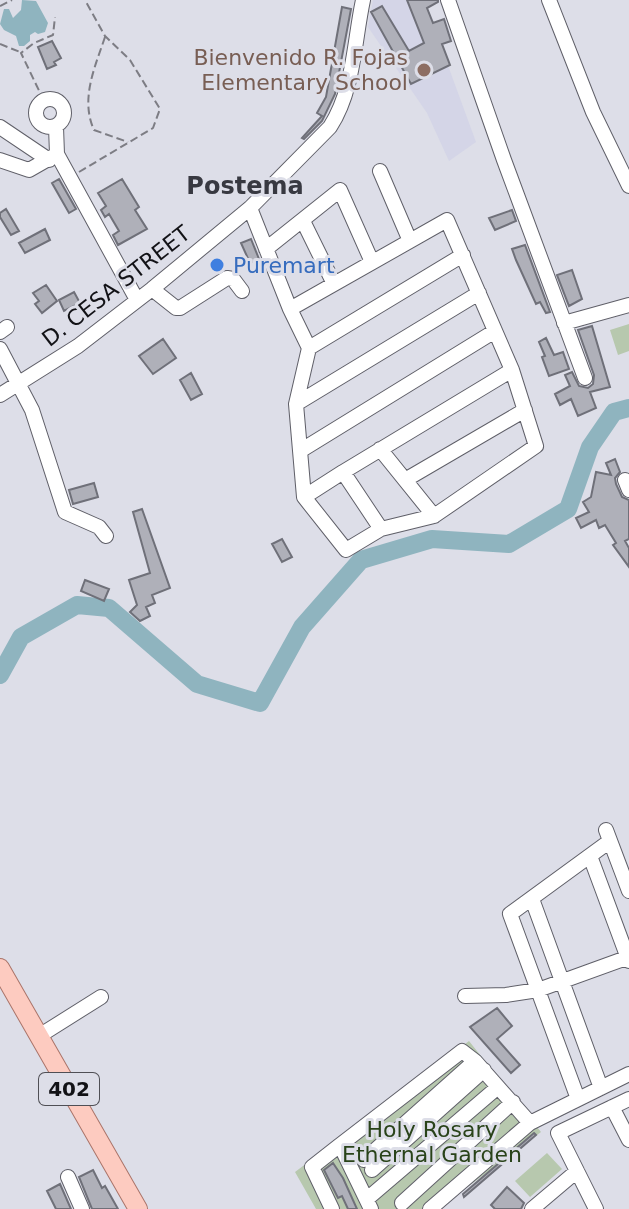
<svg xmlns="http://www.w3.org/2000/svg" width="629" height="1209" font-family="'DejaVu Sans',sans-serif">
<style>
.built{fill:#d4d5e7}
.green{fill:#b7c8ae}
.water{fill:#8fb4bf}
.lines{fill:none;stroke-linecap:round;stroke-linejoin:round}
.river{stroke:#8fb4bf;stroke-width:18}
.building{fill:#afb0b9;stroke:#6f7079;stroke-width:2}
.minor-casing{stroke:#5f5f68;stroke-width:16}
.major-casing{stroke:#aa7469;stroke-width:20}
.path{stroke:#7d7d84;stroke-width:2;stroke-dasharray:8 4;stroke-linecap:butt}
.minor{stroke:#fff;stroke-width:14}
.major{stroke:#fdcbc0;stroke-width:18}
.education-dot{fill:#8d6e63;stroke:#dddee8;stroke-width:3}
.shop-dot{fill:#3f7fe0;stroke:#dddee8;stroke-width:3}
.labels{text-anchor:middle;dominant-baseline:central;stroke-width:6;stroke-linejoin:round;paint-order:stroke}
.shield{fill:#dddee8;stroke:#4f4f55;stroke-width:2}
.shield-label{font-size:20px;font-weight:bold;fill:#121216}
.education-label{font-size:22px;fill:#785e54;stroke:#dddee8;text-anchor:end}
.shop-label{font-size:22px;fill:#366cbe;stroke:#dddee8;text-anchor:start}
.street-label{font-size:22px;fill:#121216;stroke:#dddee8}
.park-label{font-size:22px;fill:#294319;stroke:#dddee8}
.neighbourhood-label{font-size:24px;font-weight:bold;fill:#383941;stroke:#dddee8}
</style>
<rect width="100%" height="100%" fill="#dddee8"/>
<path class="built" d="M373 0H424L476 142 449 161 427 113 368 27Z"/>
<path class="green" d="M629 324V351L618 355 610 330Z
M469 1041 541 1132 438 1209H316L295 1172Z
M547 1153 562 1169 530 1197 515 1181Z"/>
<path class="water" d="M22 0 36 1 48 23 45 32 38 34 35 32 30 35V41L24 46H19L16 36 4 30 0 24 4 9H9L13 18 21 10Z"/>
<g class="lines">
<path class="river" d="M0 675 21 637 77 605 109 608 197 684 260 703 302 627 361 560 432 539 509 544 568 509 590 447 614 412 629 408"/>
</g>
<path class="building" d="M407 0H438V2L427 8 433 23 444 19 451 41 442 44 450 65 411 84 371 12 382 6 409 51 424 43Z
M342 7 351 9 335 94 322 121 304 139 302 138 322 116 317 113 326 97Z
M52 41 61 58 54 62 56 65 47 69 38 47Z
M59 179 76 209 69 213 52 183Z
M122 179 139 207 135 210 147 229 118 245 113 235 119 231 109 214 105 217 101 210 106 206 98 193Z
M6 209 19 231 11 235 0 217V213Z
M512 210 516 221 495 230 489 218Z
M45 229 50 240 25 253 19 243Z
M251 239 259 259 250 263 241 243Z
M525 245 550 312 546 313 540 302 536 304 516 260 512 249Z
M572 270 582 299 569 306 557 275Z
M46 285 57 301 42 313 35 304 39 301 33 293Z
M74 292 80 303 64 311 59 300Z
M592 326 610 387 590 392 596 408 578 416 571 399 560 405 555 394 570 386 565 375 572 372 579 386 588 388 593 384 594 375 578 330Z
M546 338 554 355 563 352 569 369 549 376 542 357 545 356 539 342Z
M163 339 176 358 153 374 139 356Z
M191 373 202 394 191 400 180 380Z
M615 459 620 472 615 478 616 484 622 497 629 500V539L625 541 629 548V567L613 545 616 543 605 525 599 528 596 520 581 528 576 518 589 512 583 502 591 497 596 472 611 475 606 463Z
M94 483 98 497 73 504 69 490Z
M142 509 170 588 152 595 155 603 146 607 150 616 140 621 130 612 137 605 129 580 150 573 133 512Z
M282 539 292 557 282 562 272 544Z
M85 580 109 589 104 601 81 591Z
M497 1008 512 1026 497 1039 520 1065 511 1073 470 1027Z
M534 1133 536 1135 464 1197 463 1194Z
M333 1163 343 1178 357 1209H348L342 1196 338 1198 324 1170Z
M93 1170 102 1188 105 1186 118 1209H92L79 1177Z
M60 1184 71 1209H56L47 1191Z
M507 1187 524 1203 521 1209H495L491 1205Z"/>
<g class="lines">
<g class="minor-casing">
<path id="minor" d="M448 0 504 160 585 378
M549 0 593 112 629 186
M36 113a14 14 0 1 1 28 0a14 14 0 1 1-28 0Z
M0 127 49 160
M56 127 57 154 137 300
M0 160 29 170 57 154
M380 171 410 241
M250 208 290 309 309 348 296 404 304 497 346 550 381 529 434 516 380 449
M303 221 334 284
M266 249 340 190 372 262
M152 289 176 308H180L227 278 233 279 242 291
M290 309 447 220 512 370 536 446 434 516
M564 323 629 305
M0 332 7 327
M309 348 463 255
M0 349 32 410 65 512 99 527 106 536
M0 395 78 346 152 289 250 208 330 127C354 90 354 42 363 0
M296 404 479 293
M300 451 495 331
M343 472 512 370
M405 480 525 410
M625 480 629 490
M304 497 343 472 381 529
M606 830 629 891
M590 856 629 961
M532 899 601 1088
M465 996 506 995 538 990 629 957
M39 1036 101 997
M578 1099 510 914 610 841
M612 1107 629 1140
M530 1123 629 1074
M364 1160 475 1061
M372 1170 484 1070
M68 1177 82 1209
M367 1199 498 1087
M402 1203 513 1102
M332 1209 312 1167 340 1145
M371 1209 340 1145 462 1051 475 1061 530 1123 430 1209
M532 1209 577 1171
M596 1209 558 1133 629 1099"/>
</g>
<g class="major-casing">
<path id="major" d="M0 968 138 1209"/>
</g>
<path class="path" d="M0 6 12 0
M105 37C95 67 80 99 94 130L128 142
M0 44 20 52
M44 101 21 53 34 43 53 35 55 17
M79 172 153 128 160 109 130 60 105 36 85 0"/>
<use href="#minor" class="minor"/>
<use href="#major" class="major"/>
</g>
<circle class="education-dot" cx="424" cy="70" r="8"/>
<circle class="shop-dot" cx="217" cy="265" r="8"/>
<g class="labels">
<rect class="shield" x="39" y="1073" width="60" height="32" rx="6"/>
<g class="shield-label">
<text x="69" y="1089">402</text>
</g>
<g class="education-label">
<text x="408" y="57">Bienvenido R. Fojas<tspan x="408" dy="25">Elementary School</tspan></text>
</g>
<g class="shop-label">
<text x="233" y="265">Puremart</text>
</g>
<g class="street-label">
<text transform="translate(116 286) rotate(-38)">D. CESA STREET</text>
</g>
<g class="park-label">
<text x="432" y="1129">Holy Rosary<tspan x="432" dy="25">Ethernal Garden</tspan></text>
</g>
<g class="neighbourhood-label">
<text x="245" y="186">Postema</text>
</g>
</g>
</svg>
